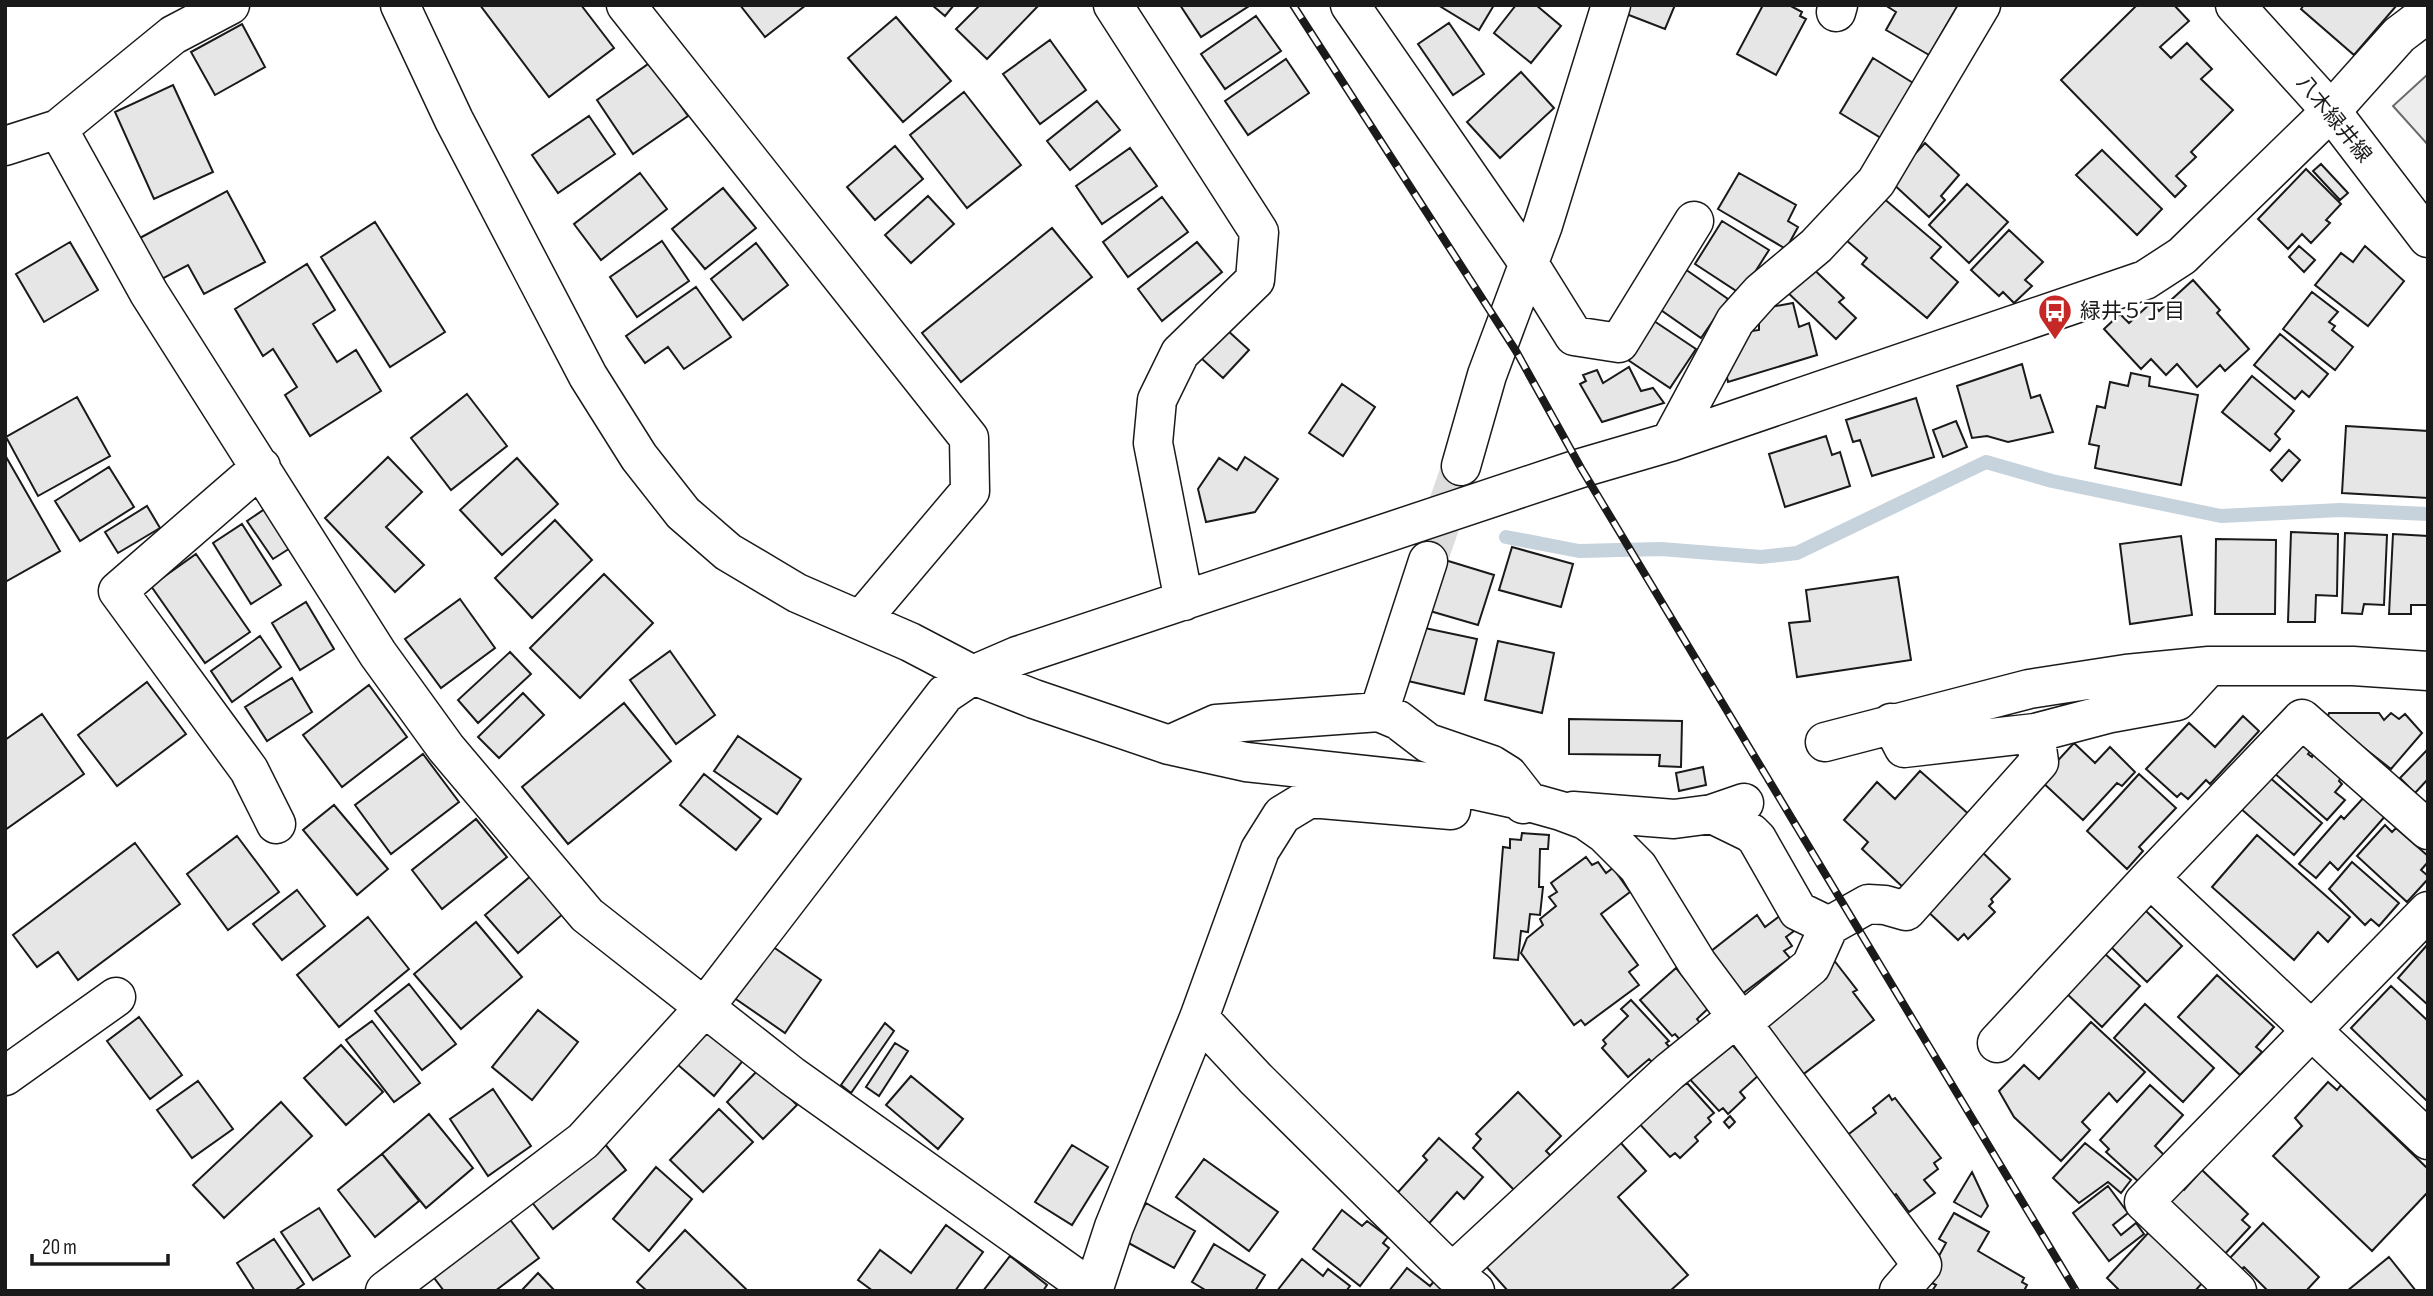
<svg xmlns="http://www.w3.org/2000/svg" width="2433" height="1296" font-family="'Sofia Sans Condensed','Noto Sans JP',sans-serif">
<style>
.parking{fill:#ededed;stroke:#6a6a6a;stroke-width:2}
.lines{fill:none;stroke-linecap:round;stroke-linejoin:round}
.stream{stroke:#c6d2dc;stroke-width:14}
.building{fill:#e6e6e6;stroke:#1a1a1a;stroke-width:2}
.minor-tunnel{stroke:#ddd;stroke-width:38;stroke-dasharray:38 19;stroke-linecap:butt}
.minor-casing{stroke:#1a1a1a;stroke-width:41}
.major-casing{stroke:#1a1a1a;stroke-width:41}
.minor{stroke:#fff;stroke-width:38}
.major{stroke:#fff;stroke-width:38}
.rail-casing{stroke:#1a1a1a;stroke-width:8}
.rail{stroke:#fff;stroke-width:5;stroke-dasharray:16;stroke-linecap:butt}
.labels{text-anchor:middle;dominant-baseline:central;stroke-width:5;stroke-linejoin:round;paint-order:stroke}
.street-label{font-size:21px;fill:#1a1a1a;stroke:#fff}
.poi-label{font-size:21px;fill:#1a1a1a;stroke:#fff;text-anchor:start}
</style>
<rect width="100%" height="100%" fill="#fff"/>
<path class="parking" d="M2428 74V145L2393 106Z"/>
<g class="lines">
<path class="stream" d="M1506 537 1579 551 1661 549 1761 557 1797 553 1986 462 2052 481 2221 516 2340 510 2428 514"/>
</g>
<path class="building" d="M480 5H581L614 48 549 97Z
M740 5H806L765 37Z
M932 5H954L945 16Z
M980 5H1039L987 59 956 29Z
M1180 5H1248L1249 6 1201 37Z
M1438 5H1494L1479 30Z
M1516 5H1536L1561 26 1531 63 1494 33Z
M1617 5H1675L1665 29 1616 10Z
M1763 5H1789L1802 12 1800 16 1806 19 1776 75 1737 54Z
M1885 5H1958L1929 55 1886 30 1896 12Z
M2137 5H2174L2189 21 2160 47 2171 58 2187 43 2212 69 2201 79 2233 110 2191 152 2196 157 2176 176 2186 186 2175 197 2061 80Z
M2304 5H2397L2354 55 2301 9Z
M1256 16 1281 51 1225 89 1201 54Z
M896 17 951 81 903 122 848 58Z
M1449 23 1484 74 1453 95 1418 44Z
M242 24 265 67 215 95 191 52Z
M1050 40 1086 90 1040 124 1003 74Z
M1873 58 1918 86 1886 141 1840 113Z
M1286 59 1309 93 1248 135 1225 101Z
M651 62 688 116 633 154 597 100Z
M1521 72 1554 108 1500 158 1467 122Z
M173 85 213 172 154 199 115 112Z
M964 92 1021 165 967 208 910 135Z
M1097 101 1120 130 1070 170 1047 141Z
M589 116 615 154 558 193 532 155Z
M1925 143 1959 175 1941 196 1945 200 1929 217 1890 181Z
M895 146 923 179 875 220 847 187Z
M1130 148 1157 186 1102 224 1076 186Z
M2102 150 2162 209 2137 235 2076 175Z
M2321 164 2348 193 2340 200 2313 171Z
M2306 169 2341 204 2326 220 2330 223 2311 243 2302 234 2288 249 2258 219Z
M640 173 667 209 601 260 574 224Z
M1739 173 1796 205 1788 221 1798 227 1786 249 1718 209Z
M1967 184 2008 222 1969 263 1929 225Z
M723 188 756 228 705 269 672 229Z
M227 191 265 262 204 294 188 265 160 280 138 239Z
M928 196 954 224 911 263 885 235Z
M1162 197 1188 232 1128 277 1103 242Z
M1882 197 1941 247 1931 258 1958 282 1927 318 1862 264 1867 258 1839 234Z
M1722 221 1769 250 1741 294 1695 264Z
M375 222 445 332 390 367 321 257Z
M1052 228 1092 277 961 382 922 333Z
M2009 230 2043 262 2025 280 2032 286 2014 303 2003 292 1999 296 1971 270Z
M662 241 689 281 637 317 610 277Z
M70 242 98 290 44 322 16 274Z
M1197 242 1222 272 1162 321 1138 289Z
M756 243 788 285 743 320 711 279Z
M2299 246 2315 260 2304 272 2289 257Z
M2365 246 2404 281 2368 326 2315 285 2341 253 2353 262Z
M1806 262 1844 298 1839 302 1856 318 1836 339 1782 287Z
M307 264 335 310 313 324 337 362 356 350 381 391 310 436 285 395 297 387 273 349 263 356 235 309Z
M1685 269 1728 299 1701 338 1658 308Z
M2193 280 2220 310 2217 313 2249 349 2225 371 2220 365 2197 387 2177 364 2166 375 2151 359 2141 369 2104 329 2120 314 2129 323 2152 302 2159 311Z
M696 287 731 337 684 369 668 347 645 363 626 336Z
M2312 292 2338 312 2329 322 2335 326 2332 330 2353 347 2335 370 2283 329Z
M1793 303 1799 327 1809 323 1817 355 1728 382 1722 355 1739 333 1759 330V309Z
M1654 321 1696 349 1670 388 1628 360Z
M1226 329 1249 350 1223 378 1201 358Z
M2280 334 2328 374 2309 397 2302 391 2295 399 2254 365Z
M2022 364 2031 398 2040 395 2053 432 2008 442 1987 436 1972 438 1957 386Z
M1629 367 1641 391 1653 388 1664 403 1602 422 1580 384 1586 381 1583 375 1597 370 1603 383Z
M2131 373 2150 377 2149 386 2198 395 2181 485 2095 468 2099 446 2089 444 2097 406 2105 408 2110 382 2128 386Z
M2252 376 2294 411 2275 434 2280 439 2270 451 2222 412Z
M1342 384 1375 407 1343 456 1309 433Z
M467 394 507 446 451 490 411 438Z
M77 397 110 456 38 496 6 437Z
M1916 398 1934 457 1872 476 1860 440 1853 442 1846 420Z
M1956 421 1967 447 1943 457 1933 430Z
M2346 426 2428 431V498L2342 493Z
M1826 436 1832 455 1840 452 1850 486 1785 507 1769 454Z
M2289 450 2300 460 2282 481 2271 470Z
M5 455 60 551 5 582Z
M388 457 422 492 386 527 424 565 395 592 325 518Z
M1245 457 1278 479 1255 512 1206 522 1198 489 1219 458 1237 470Z
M517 458 558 504 502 555 460 510Z
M109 467 134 507 80 541 55 501Z
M147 506 160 528 118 553 105 532Z
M269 506 295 545 273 559 247 521Z
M555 520 592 560 532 618 495 578Z
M242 524 281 585 251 604 213 543Z
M2291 532 2338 534 2337 596 2316 595 2315 622H2288Z
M2345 533 2387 535 2384 605 2364 604 2362 614 2342 613Z
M2393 534 2428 536V605H2411V614H2389Z
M2181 536 2192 615 2130 624 2120 544Z
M2216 539 2276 540 2275 614H2215Z
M1512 547 1573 564 1561 607 1499 590Z
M196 554 250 632 205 663 151 586Z
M1445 560 1494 575 1478 625 1430 611Z
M604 574 653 623 580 698 530 648Z
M1898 577 1911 660 1797 677 1789 623 1810 621 1806 590Z
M460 599 495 648 441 688 405 639Z
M306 602 334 649 300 670 272 623Z
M1420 627 1477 639 1464 694 1408 681Z
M260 636 281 667 232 702 211 671Z
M1498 641 1554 653 1542 713 1485 700Z
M670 651 715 715 676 744 630 680Z
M510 652 531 674 478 723 458 700Z
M292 678 312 712 267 741 245 707Z
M147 682 186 734 117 786 78 735Z
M369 685 407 737 342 787 303 735Z
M523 693 544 715 499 758 478 737Z
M624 703 671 761 568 844 522 787Z
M2329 713H2379L2384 720 2391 713 2399 719 2405 714 2422 733 2391 769 2327 719Z
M42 714 84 774 5 830V740Z
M2243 716 2259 731 2210 784 2206 780 2188 799 2181 793 2177 797 2146 769 2189 723 2215 747Z
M1569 719 1682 721 1681 767 1659 766 1660 755 1569 754Z
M738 736 801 779 777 814 714 771Z
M2301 739 2312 749 2308 754 2312 757 2314 753 2341 777 2339 781 2342 784 2335 792 2345 800 2327 820 2272 771Z
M2074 743 2095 763 2110 747 2135 772 2122 786 2117 783 2083 820 2040 780Z
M2428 749V779L2415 793 2400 778Z
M423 754 459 802 391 854 355 805Z
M1703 767 1706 785 1679 791 1676 773Z
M1920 771 1972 817 1906 890 1862 849 1868 842 1844 820 1877 782 1895 799Z
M704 774 761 819 736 850 680 805Z
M2139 774 2176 808 2139 847 2143 851 2127 869 2087 831Z
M2268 776 2322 823 2294 855 2240 808Z
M2366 795 2387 814 2338 870 2330 862 2316 878 2299 864 2341 816 2344 819Z
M334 805 388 869 357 895 303 830Z
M476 819 507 857 442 909 412 870Z
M2385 825 2392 832 2396 828 2428 856V862L2421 870 2428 876V879L2407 902 2357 856Z
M1522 833 1549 835 1548 849H1540L1539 887H1543L1540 915 1530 914 1528 932 1521 931 1518 960 1494 958 1503 847 1510 848V839L1521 840Z
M2257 835 2350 917 2328 942 2318 932 2294 960 2212 887Z
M237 836 279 892 228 930 187 874Z
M135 843 180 904 78 980 58 952 37 967 13 935Z
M1978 848 2010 879 1991 899 1993 902 1989 906 1995 912 1968 939 1964 934 1958 940 1923 907Z
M1586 857 1592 865 1598 862 1606 873 1613 868 1630 892 1601 914 1638 965 1629 972 1639 985 1585 1025 1581 1020 1574 1025 1521 953 1527 938 1543 925 1540 919 1556 906 1549 897 1557 892 1551 883Z
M2352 862 2399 903 2379 926 2371 919 2365 925 2329 889Z
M532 875 564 913 518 953 485 915Z
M297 890 325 926 282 960 253 924Z
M2145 910 2182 946 2147 982 2110 946Z
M1757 915 1765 927 1781 915 1794 931 1786 937 1792 946 1784 951 1790 958 1742 994 1710 952Z
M368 917 409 969 339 1027 297 975Z
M476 922 522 977 461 1029 414 974Z
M766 942 821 980 785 1033 730 995Z
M2428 944V1005L2398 978Z
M2103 952 2140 986 2102 1027 2065 992Z
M1833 959 1857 990 1853 992 1874 1020 1801 1076 1760 1022Z
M1676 968 1685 979 1715 1002 1697 1019 1700 1023 1681 1041 1675 1034 1672 1036 1640 1000Z
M2217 975 2274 1027 2256 1047 2262 1052 2240 1075 2178 1017Z
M409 984 456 1044 422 1070 375 1011Z
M2391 986 2428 1021V1102L2351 1028Z
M1631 1000 1669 1041 1666 1043 1671 1049 1655 1065 1649 1059 1628 1077 1602 1048 1606 1044 1603 1040 1628 1016 1621 1009Z
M2145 1004 2214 1068 2183 1102 2114 1038Z
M538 1010 578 1042 532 1100 492 1067Z
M139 1017 182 1075 150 1099 107 1041Z
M702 1020 746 1057 714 1096 670 1058Z
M372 1021 420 1083 394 1102 346 1040Z
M2091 1022 2145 1072 2117 1102 2109 1093 2082 1122 2090 1130 2061 1161 2014 1117 1999 1091 2024 1065 2039 1079Z
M885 1023 894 1031 851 1093 841 1085Z
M1728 1040 1759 1075 1740 1092 1745 1098 1728 1114 1723 1108 1719 1111 1684 1073Z
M895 1043 908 1051 879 1096 866 1087Z
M341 1045 383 1092 346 1125 304 1078Z
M760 1068 797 1105 763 1139 727 1102Z
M911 1076 963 1119 938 1149 886 1105Z
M198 1081 233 1129 192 1158 157 1110Z
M2328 1082 2337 1090 2341 1085 2428 1169V1192L2372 1251 2273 1156 2302 1126 2295 1118Z
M1687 1083 1714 1113 1708 1118 1711 1122 1695 1137 1698 1141 1680 1158 1675 1153 1670 1157 1634 1118Z
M2150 1085 2183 1115 2155 1146 2164 1155 2139 1182 2106 1152 2109 1149 2100 1140Z
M493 1089 531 1146 488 1176 450 1119Z
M1518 1092 1561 1136 1546 1151 1552 1157 1517 1193 1473 1148 1481 1139 1476 1134Z
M1889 1095 1892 1100 1895 1098 1941 1158 1934 1163 1938 1169 1924 1180 1935 1193 1909 1212 1896 1194 1891 1197 1845 1137 1876 1113 1873 1108Z
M281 1102 312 1136 224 1218 193 1185Z
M719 1109 753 1142 703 1192 670 1160Z
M429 1114 473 1168 426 1208 382 1154Z
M1730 1116 1735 1122 1729 1128 1724 1122Z
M600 1138 626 1170 553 1229 527 1196Z
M1439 1138 1483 1177 1464 1199 1457 1192 1424 1229 1391 1200 1427 1160 1423 1156Z
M1620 1142 1646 1171 1618 1197 1688 1275 1670 1291H1508L1484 1264Z
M2085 1143 2131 1180 2121 1193 2108 1182 2079 1203 2053 1178Z
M1072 1145 1108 1167 1072 1225 1035 1202Z
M382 1154 419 1201 375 1237 338 1190Z
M1204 1159 1278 1212 1249 1251 1176 1197Z
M656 1167 692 1199 649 1251 613 1219Z
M2202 1170 2248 1214 2242 1220 2250 1227 2222 1257 2169 1200 2181 1188 2184 1190Z
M1972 1172 1988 1206 1981 1217 1954 1202Z
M2108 1186 2128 1213 2113 1225 2121 1235 2136 1223 2144 1234 2109 1261 2073 1213Z
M1146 1203 1195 1231 1174 1268 1125 1241Z
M319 1208 350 1256 313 1280 281 1232Z
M502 1209 539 1258 495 1291H444L425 1266Z
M1342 1210 1362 1226 1367 1221 1388 1237 1383 1243 1389 1248 1360 1286 1313 1249Z
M1954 1213 1989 1232 1978 1251 2024 1278 2022 1282 2027 1285 2024 1291H1932L1936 1285 1926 1280 1946 1243 1939 1239Z
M2263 1223 2319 1277 2306 1291H2268L2244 1267 2239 1271 2228 1260Z
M946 1225 983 1252 955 1291H873L858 1280 880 1250 911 1273Z
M685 1230 748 1291H647L637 1282Z
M2150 1231 2204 1281 2195 1291H2120L2107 1278Z
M274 1239 304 1284 294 1291H255L237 1263Z
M1214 1244 1265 1275 1255 1291H1207L1192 1282Z
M1010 1256 1047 1285 1043 1291H983Z
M2389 1257 2416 1291H2347Z
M1302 1259 1323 1276 1328 1269 1350 1286 1346 1291H1277Z
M1407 1268 1430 1286 1435 1280 1449 1291H1389Z
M538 1273 555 1291H521Z"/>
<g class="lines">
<path class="minor-tunnel" d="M1428 561 1461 466"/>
<g class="minor-casing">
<path id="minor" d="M400 5 454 120 588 376 639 457 683 513 728 552 797 593 910 642 973 675 1034 699 1169 745 1246 762 1447 784 1529 802 1561 811 1585 820 1605 834 1638 867 1697 963 1922 1265 1899 1291
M626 5 969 438 970 491 861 620
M1113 5 1259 232 1255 280 1180 353 1157 400 1153 443 1184 601
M1350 5 1529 264 1574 336 1619 343 1694 221
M1836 12 1838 5
M58 129 149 293 378 654 446 748 587 915 792 1076 1094 1291
M5 146 58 129 173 35 230 5
M1670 442 1735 321 1761 292 1816 246 1876 182 1981 5
M1461 466 1487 375 1543 225 1611 5
M261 467 118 591 249 770 276 824
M1379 712 1428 561
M1891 723 1904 748 2035 733 2111 713 2177 701 2209 666
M1825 742 2029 689 2126 674 2209 666H2353L2428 671
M1169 745 1216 724 1379 712 1398 720 1428 743 1492 765 1508 775 1529 802 1523 804
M1573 811 1674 819 1712 814 1744 803
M1712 814 1751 833 1757 839 1798 911 1829 926
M2150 878 2428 1140
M1199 1018 1256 1079 1452 1273 1475 1291
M1742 1023 1811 966 1829 926 1868 904 1885 905 1906 911 2039 762 2035 733
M1997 1043 2150 878 2302 719 2428 830
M5 1076 116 997
M1452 1273 1669 1072 1737 1017
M385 1291 583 1141 704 1008 945 694 973 675 1017 656 1581 468 1670 442 2145 280 2182 256 2331 111 2399 35 2428 13
M1093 1291 1114 1227 1199 1018 1260 850 1282 815 1310 798 1451 810
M2237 1291 2144 1202 2428 911"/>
</g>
<g class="major-casing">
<path id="major" d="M2235 5 2331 111 2428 238"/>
</g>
<use href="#minor" class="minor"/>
<use href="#major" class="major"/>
<g class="rail-casing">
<path id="rail" d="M1293 5 1516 351 1581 468 2076 1291"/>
</g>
<use href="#rail" class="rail"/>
</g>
<defs>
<g id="bus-pin" transform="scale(1.75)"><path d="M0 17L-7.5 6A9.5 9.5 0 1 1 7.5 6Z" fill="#c62828" stroke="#fff"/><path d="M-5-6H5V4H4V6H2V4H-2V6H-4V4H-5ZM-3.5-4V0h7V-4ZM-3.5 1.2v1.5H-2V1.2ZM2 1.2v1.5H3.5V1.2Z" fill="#fff"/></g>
</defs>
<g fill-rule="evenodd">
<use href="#bus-pin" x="2055" y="311"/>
</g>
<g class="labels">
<g class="street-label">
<text transform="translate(2334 119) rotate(51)">八木緑井線</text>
</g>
<g class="poi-label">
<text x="2080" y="311">緑井５丁目</text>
</g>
</g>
<rect width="2433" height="1296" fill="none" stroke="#1a1a1a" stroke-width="14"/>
<path d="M32 1254v10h136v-10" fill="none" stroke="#1a1a1a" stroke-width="3.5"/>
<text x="42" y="1254" font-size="21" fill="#1a1a1a" stroke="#ffffff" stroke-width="5" paint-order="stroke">20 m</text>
</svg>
